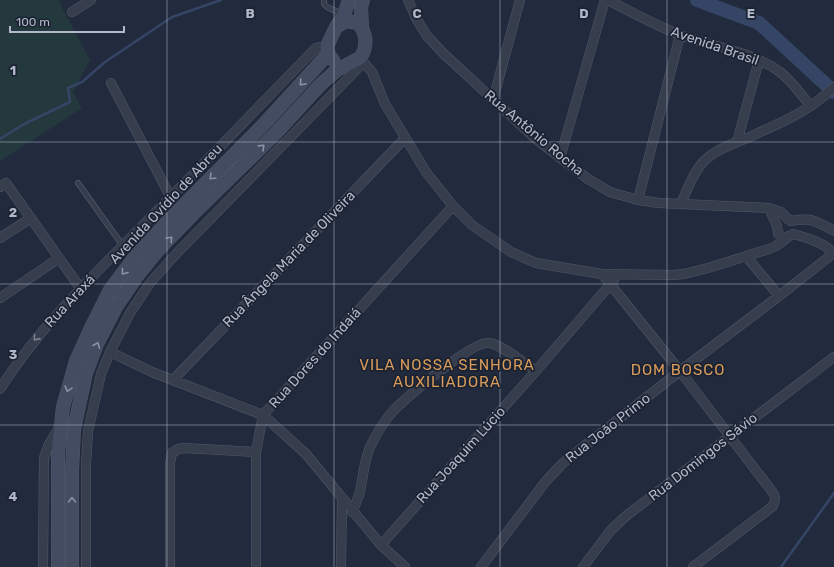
<svg xmlns="http://www.w3.org/2000/svg" width="834" height="567" font-family="Rubik,sans-serif">
<style>
.green{fill:#24393e}
.lines{fill:none;stroke-linecap:round;stroke-linejoin:round}
.stream{stroke:#354565;stroke-width:2.5}
.river{stroke:#354565;stroke-width:14}
.service-casing{stroke:#515868;stroke-width:6}
.minor-casing{stroke:#515868;stroke-width:10}
.secondary-casing{stroke:#515868;stroke-width:14}
.service{stroke:#363d4d;stroke-width:4.5}
.minor{stroke:#363d4d;stroke-width:9}
.secondary{stroke:#434c60;stroke-width:13}
.oneway{stroke:#8a92a4}
.oneway2{stroke:#7a8191}
.grid{fill:none;stroke:#b1b8c9;stroke-width:1;stroke-opacity:0.55}
.labels{text-anchor:middle;dominant-baseline:central;stroke-width:3.5;stroke-linejoin:round;paint-order:stroke}
.street-label{font-size:14px;fill:#b1b8c9;stroke:#1b2232}
.neighbourhood-label{font-size:15px;letter-spacing:1px;fill:#d99c5b;stroke:#1b2232}
.grid-label{font-size:13px;text-anchor:middle;font-weight:bold;fill:#b1b8c9;stroke:#1b2232;stroke-width:3.5;stroke-linejoin:round;paint-order:stroke}
</style>
<rect width="100%" height="100%" fill="#222b3d"/>
<path class="green" d="M0 0H61L59 2 90 60 73 92 82 108 0 161Z"/>
<g class="lines">
<path class="stream" d="M0 139 24 124 70 102 68 88 82 82 105 62 172 17 221 0
M781 567 834 493"/>
<path class="river" d="M697 0 759 23 834 92"/>
<g class="service-casing">
<path id="service" d="M324 0V4L327 7 344 15
M78 183 123 246"/>
</g>
<g class="minor-casing">
<path id="minor" d="M408 0 417 20 427 36 444 54 536 139 588 179 610 192 638 200 659 203 769 208 781 212 789 220
M608 0C631 12 655 25 680 35 712 47 752 51 780 72 792 81 801 95 811 106
M72 12 91 0
M361 59 372 72 385 104 426 172 453 206 472 225 511 252 536 263 602 274 673 275 684 274 708 268 769 249 776 246 788 237
M111 83 171 198
M493 100 520 0
M737 142 759 60
M560 158 605 0
M0 187 6 183 81 289
M638 200 680 35
M681 204C687 190 693 173 704 161 715 150 732 144 747 138 778 124 810 111 834 87
M769 208 777 226 778 234 785 238 791 235
M791 221C812 217 816 221 834 231
M793 234C808 238 822 242 834 253
M0 238 31 218
M746 256 779 296
M602 274 680 371 774 494C776 499 775 502 773 506L693 567
M0 298 59 258
M110 352 152 372 263 415 306 454 381 545 405 567
M173 380 405 138
M0 389C40 326 95 274 147 221 204 164 259 106 316 48L327 46
M352 512C355 505 358 499 360 492 363 477 364 461 370 447 376 435 384 421 393 411 406 398 473 340 489 343 501 344 525 364 536 371
M381 545 536 371 614 280
M43 567 44 458 49 444 59 428
M86 567V465L88 431 101 374 110 352 130 313 150 283 177 253 364 62
M170 567V463L172 453 178 449 184 448 256 452
M256 567V452L263 415 453 206
M341 567 342 498
M481 567 546 481 563 463 680 371 779 296 834 253
M583 567 611 530 626 516 729 437 834 357"/>
</g>
<g class="secondary-casing">
<path id="secondary" d="M362 27 361 7 363 0
M333 60 328 54 327 46 336 27 344 15 349 0
M58 567V453L63 407 76 361 91 328 110 290 134 258 169 220 265 123 328 54
M72 567V472L74 429 86 373 97 344 116 307 137 276 159 249 194 213 275 134 321 84 337 70 360 58C368 47 367 33 358 23L346 21 336 27"/>
</g>
<use href="#service" class="service"/>
<use href="#minor" class="minor"/>
<use href="#secondary" class="secondary"/>
</g>
<defs><path id="oneway-chevron" d="M-2-3.5L2.5 0L-2 3.5" fill="none" stroke-width="1.6" stroke-linecap="round" stroke-linejoin="round"/></defs>
<g class="oneway">
<use href="#oneway-chevron" transform="translate(302 83) rotate(133)"/>
<use href="#oneway-chevron" transform="translate(262 147) rotate(-44)"/>
<use href="#oneway-chevron" transform="translate(212 177) rotate(135)"/>
<use href="#oneway-chevron" transform="translate(170 239) rotate(-46)"/>
<use href="#oneway-chevron" transform="translate(124 272) rotate(127)"/>
<use href="#oneway-chevron" transform="translate(97 345) rotate(-68)"/>
<use href="#oneway-chevron" transform="translate(68 389) rotate(106)"/>
<use href="#oneway-chevron" transform="translate(72 500) rotate(-90)"/>
</g>
<use class="oneway2" href="#oneway-chevron" transform="translate(36 338) rotate(129)"/>
<path class="grid" d="M167 0V567M334 0V567M500 0V567M667 0V567M0 142H834M0 284H834M0 425H834"/>
<g class="labels">
<g class="street-label">
<text transform="translate(715 46) rotate(19)">Avenida Brasil</text>
<text transform="translate(534 133) rotate(40)">Rua Antônio Rocha</text>
<text transform="translate(166 204) rotate(-47)">Avenida Ovídio de Abreu</text>
<text transform="translate(289 259) rotate(-46)">Rua Ângela Maria de Oliveira</text>
<text transform="translate(70 301) rotate(-47)">Rua Araxá</text>
<text transform="translate(315 358) rotate(-48)">Rua Dores do Indaiá</text>
<text transform="translate(608 428) rotate(-38)">Rua João Primo</text>
<text transform="translate(461 455) rotate(-48)">Rua Joaquim Lúcio</text>
<text transform="translate(703 457) rotate(-38)">Rua Domingos Sávio</text>
</g>
<g class="neighbourhood-label">
<text x="447" y="365">VILA NOSSA SENHORA<tspan x="447" dy="17">AUXILIADORA</tspan></text>
<text x="678" y="370">DOM BOSCO</text>
</g>
</g>
<g class="grid-label">
<text x="250" y="18">B</text>
<text x="417" y="18">C</text>
<text x="584" y="18">D</text>
<text x="751" y="18">E</text>
<text x="13" y="75">1</text>
<text x="13" y="217">2</text>
<text x="13" y="359">3</text>
<text x="13" y="501">4</text>
</g>
<path d="M10 26v6h114v-6" fill="none" stroke="#b1b8c9" stroke-width="2"/>
<text x="16" y="26" font-size="12" fill="#b1b8c9" stroke="#1b2232" stroke-width="3" paint-order="stroke">100 m</text>
</svg>
